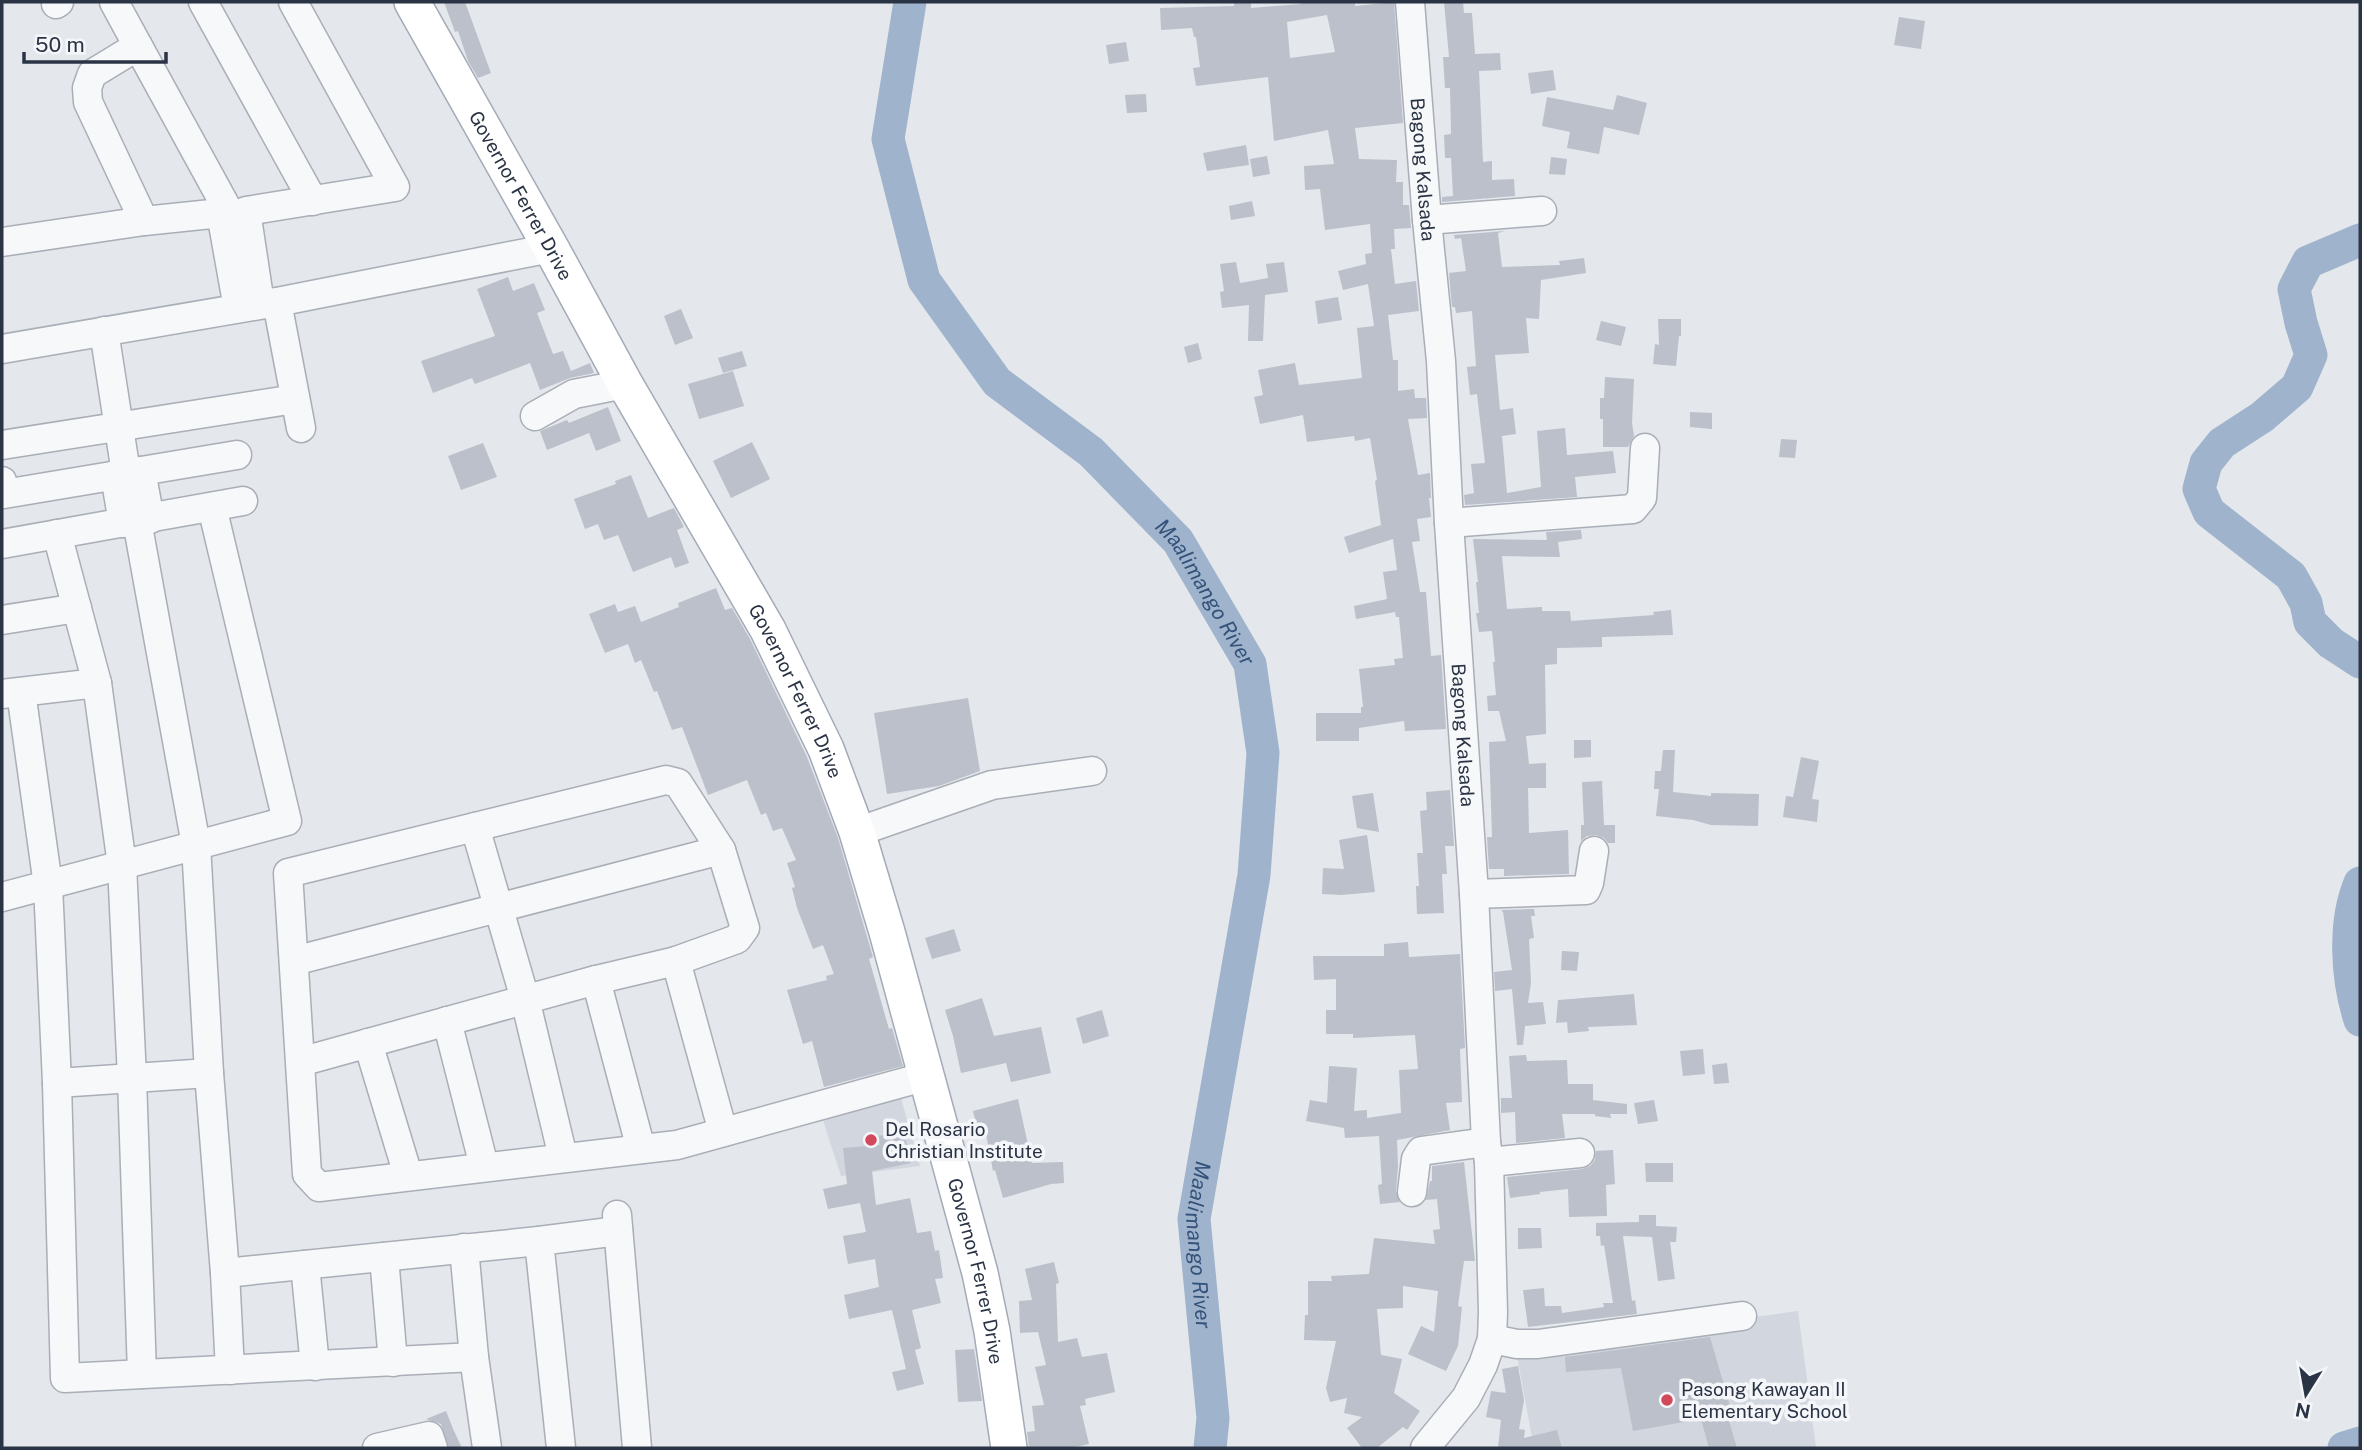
<svg xmlns="http://www.w3.org/2000/svg" width="2362" height="1450" font-family="'Public Sans',sans-serif">
<style>
.built{fill:#d2d6de}
.lines{fill:none;stroke-linecap:round;stroke-linejoin:round}
.river{stroke:#9fb4cc;stroke-width:33}
.building{fill:#bbc0ca;fill-rule:evenodd}
.minor-casing{stroke:#a9aeb7;stroke-width:31}
.major-casing{stroke:#a3abb8;stroke-width:38}
.minor{stroke:#f7f8fa;stroke-width:28}
.major{stroke:#fff;stroke-width:35}
.poi-dot{fill:#d1495b;stroke:#f4f6f9;stroke-width:2.5}
.labels{text-anchor:middle;dominant-baseline:central;stroke-width:7;stroke-linejoin:round;paint-order:stroke}
.street-label{font-size:19px;fill:#2b3445;stroke:#f4f6f9}
.poi-label{font-size:19px;fill:#2b3445;stroke:#f4f6f9;text-anchor:start}
.water-label{font-size:21px;font-style:italic;fill:#34527a;stroke:#f4f6f9}
</style>
<rect width="100%" height="100%" fill="#e4e7ec"/>
<path class="built" d="M901 1098 920 1166 841 1176 821 1114Z
M1798 1311 1816 1448H1534L1516 1351Z"/>
<g class="lines">
<g class="river">
<path id="s1" d="M910 2 888 139 924 280 997 382 1091 452 1178 541 1250 664 1263 753 1254 875 1194 1219 1213 1418 1210 1448"/>
<path d="M2360 240 2308 262 2294 289 2301 323 2311 355 2297 387 2262 417 2222 443 2206 463 2199 489 2209 512 2291 576 2306 603 2310 622 2331 643 2360 662"/>
<path d="M2360 883C2343 923 2347 980 2360 1020"/>
<path d="M2344 1448 2360 1443"/>
</g>
</g>
<path class="building" d="M444 2H465L491 73 478 78 468 61 458 31 455 32Z
M1234 2H1251V8L1301 4 1300 2H1355V6L1394 2 1403 123 1355 128 1359 159 1397 160 1396 182H1403V205H1409L1411 228 1394 229 1395 249H1391L1395 284 1416 281 1419 311 1388 315 1393 360H1398V391L1414 389 1415 398H1426L1427 418 1408 419 1418 475 1430 473 1431 498H1429L1431 517 1417 519 1420 541 1412 542 1420 592H1426L1431 656 1441 655 1446 729 1405 731 1404 721 1359 728V741H1316V713H1361V707H1363L1359 669 1395 665 1394 659 1403 658 1399 617H1396L1395 612 1356 619 1354 606 1387 599 1383 572 1397 570 1393 539 1349 553 1344 537 1381 525 1375 481 1377 480 1370 438 1355 441 1354 436 1307 442 1303 415 1260 424 1254 397 1263 395 1258 370 1295 363 1299 385 1362 378 1357 328 1374 326 1368 284 1343 290 1338 271 1366 264 1365 254 1372 253 1370 224 1325 230 1320 189 1305 190 1304 166 1334 164 1328 130 1274 141 1268 77 1196 86 1193 68 1200 67 1196 37H1194L1192 28 1161 30 1160 8 1234 6ZM1327 15 1335 52 1290 58 1287 22Z
M1444 2H1463L1464 13H1472L1475 54 1500 53 1501 70 1479 71 1483 162 1492 161V180L1514 179 1515 196 1442 202V197L1453 196 1451 158H1445L1444 135 1451 134 1450 88H1445L1443 57H1449Z
M1899 17 1925 21 1921 49 1894 45Z
M1126 42 1129 61 1109 64 1106 45Z
M1553 70 1556 90 1531 94 1528 73Z
M1146 94 1147 112 1127 113 1125 95Z
M1617 95 1647 103 1639 135 1604 127 1599 154 1567 148 1570 132 1542 126 1547 97 1613 110Z
M1246 145 1249 165 1207 171 1203 153Z
M1267 156 1270 174 1253 177 1250 159Z
M1551 157 1567 159 1565 175 1549 174Z
M1252 201 1255 216 1231 220 1229 206Z
M1505 231 1498 233 1502 267 1560 265 1559 261 1584 258 1586 273 1541 280 1539 319 1526 318 1529 353 1495 355 1500 410 1513 408 1516 434 1502 436 1507 493 1541 487 1537 431 1565 428 1567 455 1613 451 1616 473 1575 477 1577 497 1465 505 1464 495 1474 493 1471 464 1485 463 1477 394 1470 395 1467 367 1476 366 1472 311 1456 313 1455 307H1452L1449 273 1466 271 1461 238 1455 239 1454 235Z
M1236 262 1240 283 1268 278 1266 264 1284 262 1288 292 1265 295 1263 341H1248L1249 305 1222 308 1220 292 1224 291 1220 264Z
M508 277 513 291 534 283 545 310 537 313 553 354 563 351 571 371 590 363 594 373 570 378 540 390 530 363 475 384 472 378 433 393 421 361 495 336 477 289Z
M1338 297 1342 320 1318 324 1315 301Z
M681 309 693 338 675 345 664 316Z
M1658 319H1681V336H1679L1676 366 1653 364 1655 344 1659 345Z
M1601 321 1626 327 1621 346 1596 340Z
M1198 343 1202 359 1188 363 1184 347Z
M742 351 747 366 723 373 718 358Z
M733 371 744 406 699 419 688 384Z
M1605 377 1634 379 1632 423 1634 436 1628 447H1603V419H1600V398H1604Z
M608 407 621 441 596 451 589 433 547 450 540 431 567 420 569 423Z
M1690 412 1712 413V429L1690 427Z
M1781 439 1797 440 1795 458 1779 457Z
M752 442 770 479 731 498 713 461Z
M483 443 497 477 461 490 448 456Z
M631 475 648 518 674 508 684 527 677 530 689 563 675 568 671 557 633 572 618 535 604 540 598 524 585 529 574 499 616 484 615 481Z
M1581 530 1582 539 1558 542 1560 557 1502 556 1507 609 1542 607V611H1570L1571 621 1654 615 1653 612 1671 610 1673 635 1602 637V647L1557 648V664L1545 665 1546 734 1526 736 1529 764 1546 763V788H1528L1529 833 1568 830 1569 874 1504 876V869H1489L1487 837H1492L1489 742 1506 741 1499 711H1488L1487 696 1496 695 1493 662H1495L1492 631 1479 632 1476 613H1479L1476 582H1478L1473 539 1547 540 1546 532Z
M716 588 725 610 732 608 750 639 807 757 838 838 873 957 869 959 889 1029 892 1028 903 1066 824 1087 812 1041 803 1044 787 990 827 980 826 976 834 974 823 945 813 949 797 908 792 888 795 887 787 863 796 860 782 828 773 831 766 813 761 815 747 780 708 795 682 727 672 730 657 691 654 692 641 660 635 663 628 644 605 653 589 614 615 604 618 612 635 606 641 622 679 607 678 603Z
M968 698 980 771 939 786 887 794 874 713Z
M1574 740H1591V757L1574 758Z
M1663 750H1675L1673 792 1711 796V793L1759 794 1758 826 1711 825 1693 820 1656 816 1659 789H1654L1655 771H1661Z
M1801 757 1819 761 1812 799 1819 800 1817 822 1783 817 1786 796 1793 797Z
M1602 781 1604 825H1615V843H1608L1604 838 1596 835 1587 836 1581 841V825H1584L1582 782Z
M1450 790 1454 846H1445L1447 874H1442L1444 913 1417 914 1416 886H1419L1417 853H1423L1420 811 1427 810 1426 792Z
M1373 793 1379 832 1357 828 1352 796Z
M1367 835 1375 892 1341 895 1322 894 1323 868 1344 869 1339 840Z
M1534 909 1535 916H1531L1534 938 1529 939 1531 983 1528 1003 1543 1002 1546 1024 1525 1026 1523 1045H1517L1512 989 1495 991 1494 972 1512 970 1503 912 1501 910Z
M954 929 961 951 932 959 925 938Z
M1408 942 1409 957 1460 954 1465 1048 1460 1049 1462 1102 1446 1103 1450 1130 1397 1140 1398 1166 1396 1191 1400 1202 1380 1204 1378 1185 1382 1184 1379 1136 1345 1138 1344 1128 1306 1121 1310 1100 1327 1103 1329 1066 1357 1068 1354 1111 1367 1110V1118L1401 1113 1399 1070 1418 1069 1415 1035 1353 1038V1034H1326V1010H1336V979L1314 980 1313 956H1384V944Z
M1562 951 1579 952 1577 971 1561 970Z
M1634 994 1637 1025 1588 1027 1589 1031 1568 1033 1567 1022 1556 1023 1558 1000Z
M982 998 994 1036 1041 1027 1051 1073 1011 1082 1006 1063 961 1073 953 1036 945 1010Z
M1102 1010 1109 1036 1083 1044 1076 1018Z
M1703 1049 1705 1074 1683 1076 1680 1051Z
M1526 1055 1527 1061 1567 1060 1568 1084H1593V1100L1627 1104V1114H1610L1611 1118 1595 1116V1114H1562L1565 1138 1516 1143 1515 1112 1501 1113V1098H1512L1509 1056Z
M1727 1063 1729 1083 1714 1084 1712 1065Z
M1018 1099 1032 1163 1063 1162 1064 1183 1051 1184 1003 1198 995 1170 993 1171 986 1134 979 1136 973 1111Z
M1654 1100 1658 1121 1638 1124 1634 1103Z
M904 1131 911 1163 872 1171 876 1205 910 1198 917 1233 931 1231 935 1251 939 1250 943 1278 935 1279 941 1303 912 1310 921 1348 915 1350 924 1384 897 1391 892 1372 906 1369 892 1310 849 1319 844 1295 879 1287 875 1259 848 1264 843 1236 866 1232 860 1203 828 1209 823 1189 847 1184 843 1148 880 1145 878 1136Z
M1613 1150 1615 1184 1606 1185 1607 1216 1569 1217 1568 1189 1540 1192V1194L1510 1198 1507 1177 1582 1169 1590 1166 1595 1160 1596 1151Z
M1464 1162 1475 1261H1464L1458 1306 1462 1307 1458 1346 1446 1371 1408 1354 1421 1326 1434 1332 1438 1291 1403 1286V1308L1377 1309 1381 1355 1402 1359 1394 1393 1420 1411 1407 1430 1403 1427 1377 1448H1362L1347 1428 1362 1417 1344 1413 1347 1398 1330 1402 1326 1388 1336 1341 1304 1340 1305 1315H1308V1281H1332L1331 1276 1369 1274 1374 1238 1435 1244 1433 1230 1440 1229 1437 1199 1426 1200 1430 1181H1432V1166Z
M1645 1163H1673V1182H1646Z
M1639 1215H1656V1226L1677 1227 1676 1242H1670L1675 1279 1658 1281 1652 1237 1623 1236 1632 1301 1635 1300 1637 1314 1528 1327 1523 1290 1544 1288 1545 1306H1561L1562 1313 1604 1307 1603 1303H1613L1604 1245 1601 1246 1600 1236H1596V1223L1639 1222Z
M1518 1228H1541L1542 1248 1518 1249Z
M1054 1262 1059 1283 1056 1284 1058 1342 1077 1338 1082 1357 1107 1353 1115 1392 1085 1399 1086 1405 1080 1406 1089 1444 1071 1448 1062 1447 1029 1448 1027 1432 1035 1431 1032 1406 1044 1405 1035 1367 1046 1365 1038 1332 1020 1333 1019 1301 1032 1300 1025 1269Z
M1710 1337 1730 1406 1725 1407 1737 1448H1709L1701 1419 1633 1431 1621 1368 1566 1372 1565 1357Z
M974 1349 982 1401 958 1402 955 1350Z
M1518 1366 1524 1400 1519 1429 1525 1430 1524 1438 1557 1430 1562 1448H1498L1501 1420 1486 1417 1491 1391 1506 1393 1502 1369Z
M446 1411 454 1431 462 1448H449L441 1424 426 1419Z"/>
<g class="lines">
<g class="minor-casing">
<g id="minor">
<path d="M114 2 138 46 92 74 87 88 88 102 144 221 221 213 238 308"/>
<path d="M203 2 313 201"/>
<path id="s2" d="M1410 2 1427 220 1441 361 1449 523 1474 894 1486 1142 1489 1162 1493 1312 1492 1339 1483 1365 1466 1398 1425 1448"/>
<path d="M56 4 59 2"/>
<path d="M138 46 229 212"/>
<path d="M1427 220 1542 211"/>
<path d="M2 242 144 221"/>
<path d="M277 302 301 428"/>
<path d="M260 304 246 211 395 187 293 2"/>
<path d="M104 331 126 473"/>
<path d="M2 349 277 302 551 248"/>
<path d="M535 416 574 394 625 384"/>
<path d="M2 445 295 399"/>
<path d="M141 471 150 519"/>
<path d="M115 475 123 523"/>
<path d="M2 481 4 494 237 455"/>
<path d="M1449 523 1633 509 1642 498 1645 448"/>
<path d="M57 534 97 683 122 865 132 1078 142 1374"/>
<path d="M2 544 243 501"/>
<path d="M2 620 77 608"/>
<path d="M21 692 48 885 57 1083 209 1073 196 845 137 521"/>
<path d="M2 694 97 683"/>
<path d="M475 827 525 999 563 1157"/>
<path d="M857 832 992 785 1092 771"/>
<path d="M1474 894 1586 890 1589 883 1594 851"/>
<path d="M2 897 287 821 212 507"/>
<path d="M294 961 721 850"/>
<path d="M676 961 723 1132"/>
<path d="M596 980 641 1149"/>
<path d="M447 1021 484 1166"/>
<path d="M368 1043 408 1175"/>
<path d="M300 1062 596 980 676 961 737 939 745 928 721 850 678 783 666 780 288 873 307 1174 319 1187 677 1145 927 1076"/>
<path d="M209 1073 225 1273 539 1241"/>
<path d="M57 1083 65 1378 474 1357 487 1448"/>
<path d="M1489 1162 1580 1153"/>
<path d="M1412 1192 1416 1159 1421 1151 1486 1142"/>
<path d="M617 1215 637 1448"/>
<path d="M464 1248 474 1357"/>
<path d="M384 1257 393 1362"/>
<path d="M305 1265 315 1366"/>
<path d="M225 1273 230 1370"/>
<path d="M1492 1339 1517 1344H1538L1742 1316"/>
<path d="M377 1448 429 1436 433 1448"/>
<path d="M561 1448 539 1241 618 1231"/>
</g>
</g>
<g class="major-casing">
<g id="major">
<path id="s3" d="M412 2 551 248 625 384 768 630 826 749 857 832 887 932 980 1273 992 1331 1009 1448"/>
</g>
</g>
<use href="#minor" class="minor"/>
<use href="#major" class="major"/>
</g>
<g class="poi-dot">
<circle cx="871" cy="1140" r="7"/>
<circle cx="1667" cy="1400" r="7"/>
</g>
<g class="labels">
<g class="street-label">
<text stroke="none"><textPath href="#s2" startOffset="168">Bagong Kalsada</textPath></text>
<text stroke="none"><textPath href="#s3" startOffset="222">Governor Ferrer Drive</textPath></text>
<text stroke="none"><textPath href="#s3" startOffset="789">Governor Ferrer Drive</textPath></text>
<text stroke="none"><textPath href="#s2" startOffset="735">Bagong Kalsada</textPath></text>
<text stroke="none"><textPath href="#s3" startOffset="1398">Governor Ferrer Drive</textPath></text>
</g>
<g class="poi-label">
<text x="885" y="1129">Del Rosario<tspan x="885" dy="22">Christian Institute</tspan></text>
<text x="1681" y="1389">Pasong Kawayan II<tspan x="1681" dy="22">Elementary School</tspan></text>
</g>
<g class="water-label">
<text stroke="none"><textPath href="#s1" startOffset="709">Maalimango River</textPath></text>
<text stroke="none"><textPath href="#s1" startOffset="1381">Maalimango River</textPath></text>
</g>
</g>
<rect width="2362" height="1450" fill="none" stroke="#2b3445" stroke-width="7"/>
<g transform="translate(2306 1394) rotate(191)" stroke="#f4f6f9" stroke-width="5" paint-order="stroke">
<path d="M0-5L12 26L0 18L-12 26Z" fill="#2b3445"/>
<text y="-10" font-size="19" font-weight="bold" text-anchor="middle" fill="#2b3445">N</text>
</g>
<path d="M24 52v10h142v-10" fill="none" stroke="#2b3445" stroke-width="3.5"/>
<text x="35" y="52" font-size="21" fill="#2b3445" stroke="#f4f6f9" stroke-width="5" paint-order="stroke">50 m</text>
</svg>
